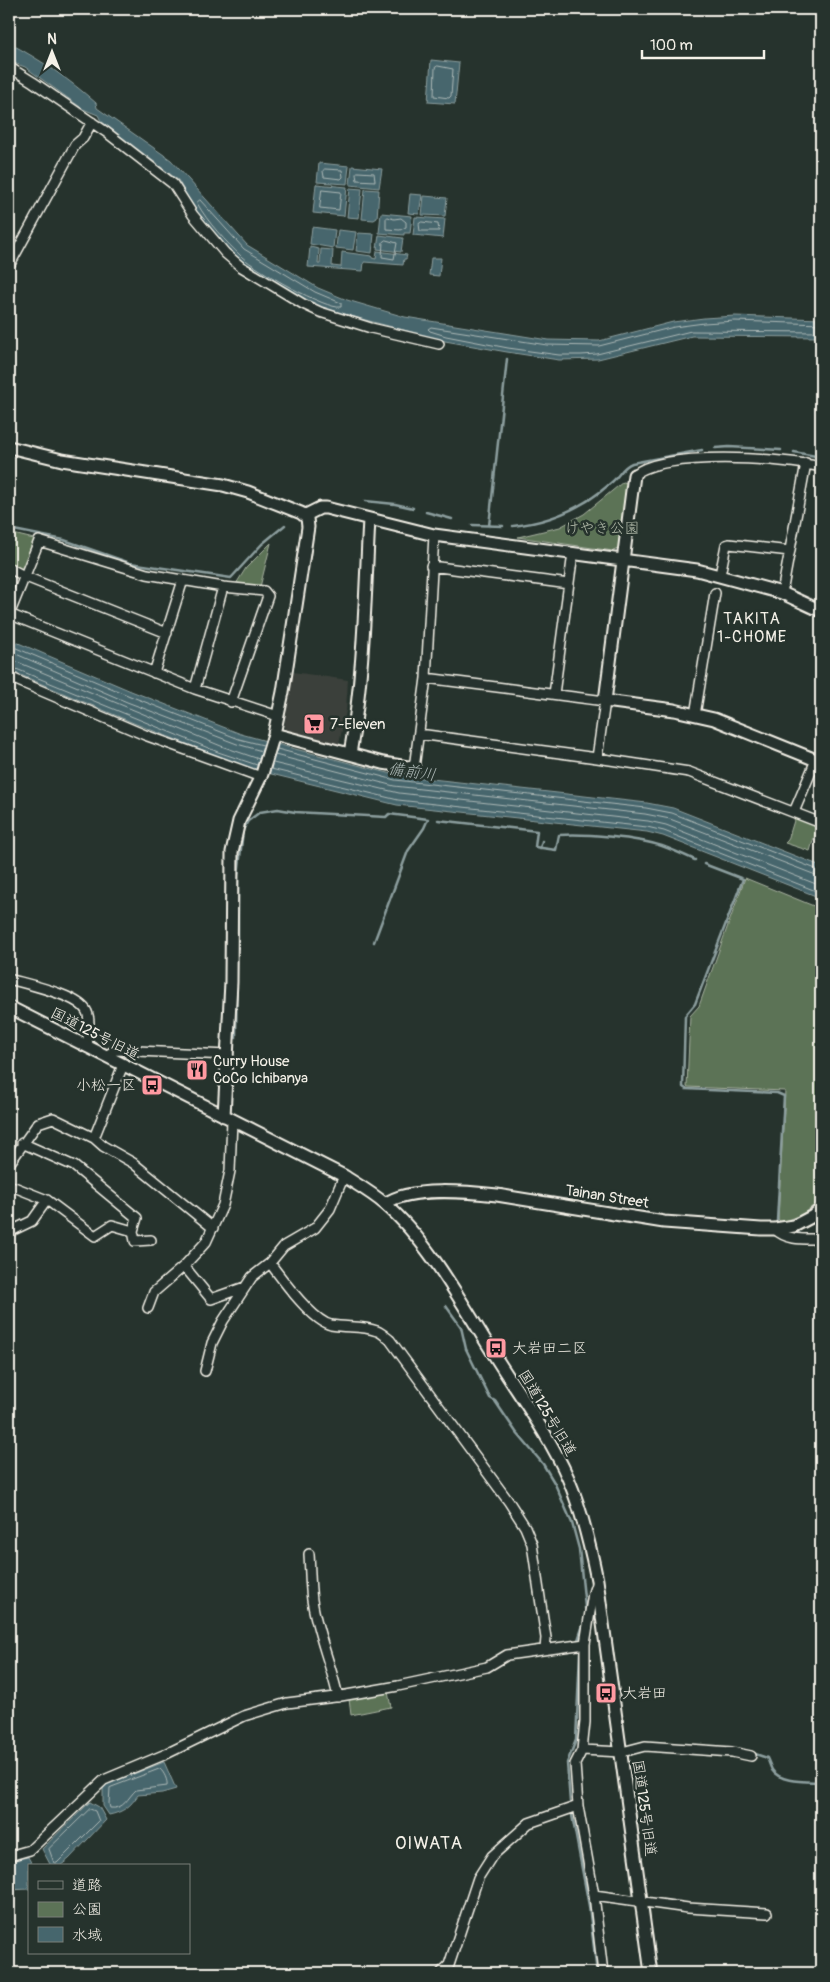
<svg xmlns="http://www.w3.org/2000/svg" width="830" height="1982" font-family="Pangolin,'Klee One',sans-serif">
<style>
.built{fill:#3a403a}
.green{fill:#5c7357;stroke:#a8b2a0}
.water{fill:#46666d;stroke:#8c9e9e}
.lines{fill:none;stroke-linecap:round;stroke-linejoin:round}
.shore{stroke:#aeb9b7;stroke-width:1}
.stream{stroke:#8c9e9e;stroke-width:2.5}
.minor-casing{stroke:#f4f1e8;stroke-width:12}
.tertiary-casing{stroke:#f4f1e8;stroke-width:15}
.minor{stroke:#26332d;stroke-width:9}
.tertiary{stroke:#26332d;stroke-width:11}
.labels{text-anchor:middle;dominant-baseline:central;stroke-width:5;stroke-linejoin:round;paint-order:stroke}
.park-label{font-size:15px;fill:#b7bfae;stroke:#26332d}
.poi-label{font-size:15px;fill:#f4f1e8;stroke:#26332d;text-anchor:start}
.street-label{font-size:15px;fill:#f4f1e8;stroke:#26332d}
.neighbourhood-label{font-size:16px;letter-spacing:1px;fill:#f4f1e8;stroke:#26332d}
.water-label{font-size:16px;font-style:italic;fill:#aeb9b7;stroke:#26332d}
.quarter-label{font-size:18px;letter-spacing:1px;fill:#f4f1e8;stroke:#26332d}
</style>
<rect width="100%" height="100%" fill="#26332d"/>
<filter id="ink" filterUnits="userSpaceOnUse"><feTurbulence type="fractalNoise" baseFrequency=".02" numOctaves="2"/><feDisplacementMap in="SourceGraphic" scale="10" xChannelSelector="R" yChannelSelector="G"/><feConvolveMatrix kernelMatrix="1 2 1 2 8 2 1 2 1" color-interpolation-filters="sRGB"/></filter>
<g filter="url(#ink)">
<path class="built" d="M293 672 348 680 346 711 339 744 286 730 284 727Z"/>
<path class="green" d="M623 482 629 483 621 548 613 551 518 537 560 527 584 514Z
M9 533 38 540 25 569 21 570 9 564Z
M271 543 260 587 236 584 246 568Z
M796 814 821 827V830L816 831 810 851 785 843 788 840Z
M745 878 821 909V1200L801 1215 781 1222 778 1219 785 1091 687 1087 690 1016 699 1006Z
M388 1692 391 1707 351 1715 349 1699Z"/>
<path class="water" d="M9 43C41 60 69 79 96 103L97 108 171 160 247 245 318 288 347 300 405 317 548 340 599 341 673 322 704 318 735 316 821 319V337L692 336 598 359 559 360 507 352 445 341 324 309 301 299 240 262 198 215 178 180 101 121 98 115 83 109 25 67 9 61Z
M431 60 459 63 455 104 428 102Z
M319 163 349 166 347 184 317 182Z
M352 166 382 169 379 188 350 185Z
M316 184 347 187 344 216 313 213Z
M350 188 362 189 359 218 347 217Z
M365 189 379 190 377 218 374 220 362 219Z
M410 194 422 195 419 214 408 213Z
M424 196 447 198 445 216 422 215Z
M381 213 412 216 410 233H404V235L379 233Z
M415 217 445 219 443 238 413 235Z
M312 227 335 230 333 248 310 244Z
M338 230 356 232 353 250 336 248Z
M358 233 374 234 372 253 356 251Z
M379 235 403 238 401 252 377 249Z
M310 247 319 249 318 264H320L321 249 333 250 332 266 341 267 342 252 372 256V258L376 259 377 251 407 255 406 259H404L403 265 364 262 363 271 308 267Z
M431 258H441L439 276 429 275Z
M9 639 131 691 241 734 295 749 396 775 647 803 673 808 821 866V898L663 836 647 832 397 805 251 769 136 724 9 670Z
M164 1762 176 1789 162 1793 138 1795C130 1807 123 1812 109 1815L103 1806V1786Z
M90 1802 99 1807 106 1820 69 1859 60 1866H51L42 1849Z
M28 1857 33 1866H29V1889L9 1890V1861Z"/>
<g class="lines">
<path class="shore" d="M438 66 453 69 451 96 449 98 434 96 435 68Z
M325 169 342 170 343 177 341 179 324 177 323 171Z
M358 172 374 173 375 181 357 180 356 174Z
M322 190 341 192 339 210 320 208Z
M200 200 244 249 315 292 341 303V307C326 310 255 269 242 257 226 242 208 223 197 203Z
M388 217 394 219 401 218 406 222V227L400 230 386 229V219Z
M422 222 438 224 439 231H420L419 224Z
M386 240 397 243 394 259 382 257 383 242Z
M821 324 735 321 704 323 674 327 599 346 547 345 431 327 428 329 430 331 446 336 508 348 559 355H581L597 354 691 331 821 332
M9 645 130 696 239 739 263 745
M9 651 127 702 237 744 262 751
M9 660 15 661 221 746 259 759
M9 666 218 752 257 765
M277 749 395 780 646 808 672 813 821 871
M275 755 394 786 645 814 670 819 821 877
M273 763 399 793 648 821 666 825 821 886
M271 769 398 800 647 827 664 831 821 893
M160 1769C164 1772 168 1781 167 1786L136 1790C128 1797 124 1810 110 1808L109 1804 110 1788Z
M90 1809 95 1811 99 1821 57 1863H54L49 1849Z"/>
<path class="stream" d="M715 448 729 447 781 450
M794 452 821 457
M365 501 395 504 413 508
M426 512 452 519
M472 525 503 526
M489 526 507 359
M513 526C550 522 585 507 613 481 620 475 622 467 632 463L702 450
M9 529 64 540 130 563 231 578 262 544 285 525
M438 820 537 831 535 847 556 850 559 835C585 833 638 838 662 846 673 850 684 855 695 860
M540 848 542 841
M704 864 743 879 695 1004 685 1016 683 1087 686 1089 777 1093 784 1096 777 1221
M374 942 408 851 424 828 428 819
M238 948V876L243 830 248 821 260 812 278 809 295 812 386 817 389 814 428 819
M236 1038 237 961
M797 1232 805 1236
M446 1306 461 1327 466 1349 490 1398 495 1401 516 1432 543 1464 555 1484 572 1523 579 1549 586 1617
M578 1640 584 1622
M744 1750 767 1758C769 1762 770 1766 772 1770 780 1783 807 1781 821 1782
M570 1802 567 1763 576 1740 580 1652
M572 1815 589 1906 597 1973"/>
<g class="minor-casing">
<path id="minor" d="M9 67 33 82 106 132 173 184 193 215 225 253 240 266 303 304 320 312 371 328 439 344
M9 266 75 145 83 138 92 122
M634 475C662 450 785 458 821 467
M431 566 569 584
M9 568 26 577 167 633
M720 575 726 545 729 544 790 551
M782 593 806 463
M9 614 195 689 278 716
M9 615 39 541 147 574 223 587 264 591 268 596 231 702
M154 673 183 580
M9 677 145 735 261 777
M426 678 605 701 597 758
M195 689 223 587
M554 694 573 553
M695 715 715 593
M419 734 597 758 689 772 821 823
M414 768 426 678 434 535
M794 812 816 760
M9 979C26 984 80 995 87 1012 91 1021 88 1037 87 1047
M106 1056 115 1050 228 1055
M94 1138 123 1065
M22 1143 74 1166 137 1218 133 1231
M9 1164 38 1123 53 1118 94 1138 103 1146 133 1163 213 1228
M9 1185 47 1200 95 1236 112 1225 133 1231 135 1241 151 1240
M775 1229C787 1241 805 1239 821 1239
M9 1232 32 1221 47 1200
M270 1263C282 1279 312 1321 331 1325 347 1328 362 1325 377 1331 381 1332 386 1337 390 1340L509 1502 525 1527 532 1544 546 1638 545 1649
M184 1266 211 1299 245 1287
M148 1308 154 1292 184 1266 206 1242 223 1205 230 1171 232 1120
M205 1371 212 1343 223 1321 252 1277 270 1263 284 1246 315 1228 330 1209 344 1176
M309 1554C310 1569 310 1585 312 1600 317 1633 331 1664 338 1697
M596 1584 593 1593 585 1644V1722L582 1750 575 1764 578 1806 594 1895 603 1973
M582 1750 622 1752 645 1746 732 1752 751 1756
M9 1856 30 1850 104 1780 166 1754 244 1716 287 1703 335 1697 398 1686 487 1667 507 1655 585 1644
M594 1895 688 1908 767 1913
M441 1973 449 1965 478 1878 492 1856 529 1823 578 1806"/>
</g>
<g class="tertiary-casing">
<path id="tertiary" d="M9 447 62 460 223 485 248 492 301 513 307 518 308 527 283 692 274 734 262 774 239 821 232 852 231 982 224 1116
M634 475 605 701 674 710 714 719 821 762
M306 515 320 508H326L434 535 697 570 782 593 821 611
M274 734 383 763 414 768
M350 754C364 676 365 597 369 519
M9 1007 344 1176C358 1185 372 1193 385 1204 430 1242 466 1311 498 1361 522 1399 550 1437 568 1478 582 1511 590 1545 597 1580L651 1973
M385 1204C409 1186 469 1192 497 1195L664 1222 761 1229H775L794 1226 813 1216 821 1209"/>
</g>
<use href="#minor" class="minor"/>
<use href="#tertiary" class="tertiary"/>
</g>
</g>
<defs>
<g id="supermarket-square" transform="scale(1.125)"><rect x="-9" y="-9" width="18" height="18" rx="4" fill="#ff9aa2" stroke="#26332d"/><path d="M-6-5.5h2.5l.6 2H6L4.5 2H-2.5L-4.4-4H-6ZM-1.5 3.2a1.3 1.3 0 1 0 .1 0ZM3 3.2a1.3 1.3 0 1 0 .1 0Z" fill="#111"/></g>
<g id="restaurant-square" transform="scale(1.125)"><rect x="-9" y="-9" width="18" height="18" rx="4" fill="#ff9aa2" stroke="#26332d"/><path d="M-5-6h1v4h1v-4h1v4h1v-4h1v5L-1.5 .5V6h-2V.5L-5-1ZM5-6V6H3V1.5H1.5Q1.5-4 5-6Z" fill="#111"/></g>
<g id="bus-square" transform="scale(1.125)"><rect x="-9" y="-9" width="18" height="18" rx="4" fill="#ff9aa2" stroke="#26332d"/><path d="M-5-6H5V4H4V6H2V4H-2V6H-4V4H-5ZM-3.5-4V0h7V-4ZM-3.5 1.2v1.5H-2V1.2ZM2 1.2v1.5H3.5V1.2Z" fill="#111"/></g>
</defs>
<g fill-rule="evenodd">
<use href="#supermarket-square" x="314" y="724"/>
<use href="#restaurant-square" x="197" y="1070"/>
<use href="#bus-square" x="152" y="1085"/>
<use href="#bus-square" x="496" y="1348"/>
<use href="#bus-square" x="606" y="1693"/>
</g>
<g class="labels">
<g class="park-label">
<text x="602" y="528">けやき公園</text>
</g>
<g class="poi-label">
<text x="330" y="724">7-Eleven</text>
<text x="213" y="1061">Curry House<tspan x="213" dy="17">CoCo Ichibanya</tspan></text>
<text x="136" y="1085" text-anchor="end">小松一区</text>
<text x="512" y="1348">大岩田二区</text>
<text x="622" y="1693">大岩田</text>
</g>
<g class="street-label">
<text transform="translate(95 1034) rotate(27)">国道125号旧道</text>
<text transform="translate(607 1197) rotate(9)">Tainan Street</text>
<text transform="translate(547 1413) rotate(59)">国道125号旧道</text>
<text transform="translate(644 1808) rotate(82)">国道125号旧道</text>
</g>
<g class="neighbourhood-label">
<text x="752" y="619">TAKITA<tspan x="752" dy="18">1-CHOME</tspan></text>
</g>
<g class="water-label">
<text transform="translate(412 772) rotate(8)">備前川</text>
</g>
<g class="quarter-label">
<text x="429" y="1843">OIWATA</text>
</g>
</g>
<rect width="830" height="1982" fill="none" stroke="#26332d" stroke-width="30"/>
<rect x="15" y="15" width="800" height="1952" fill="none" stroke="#f4f1e8" stroke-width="2" filter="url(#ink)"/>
<rect x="28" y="1864" width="162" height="90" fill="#26332d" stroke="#787f78"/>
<rect x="38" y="1881" width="25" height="8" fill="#26332d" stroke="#787f78"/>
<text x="72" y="1890" font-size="15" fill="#f4f1e8">道路</text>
<rect x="38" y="1902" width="25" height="15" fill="#5c7357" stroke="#787f78"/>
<text x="72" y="1914" font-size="15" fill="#f4f1e8">公園</text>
<rect x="38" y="1927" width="25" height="15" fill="#46666d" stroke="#787f78"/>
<text x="72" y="1940" font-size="15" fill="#f4f1e8">水域</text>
<g transform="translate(52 52)" stroke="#26332d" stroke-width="4" paint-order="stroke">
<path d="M0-4L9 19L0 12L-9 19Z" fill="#f4f1e8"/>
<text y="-8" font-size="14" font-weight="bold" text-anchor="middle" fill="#f4f1e8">N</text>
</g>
<path d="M642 50v8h122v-8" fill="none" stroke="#f4f1e8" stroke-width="2.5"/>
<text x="650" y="50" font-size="15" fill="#f4f1e8" stroke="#26332d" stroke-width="4" paint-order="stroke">100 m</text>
</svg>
